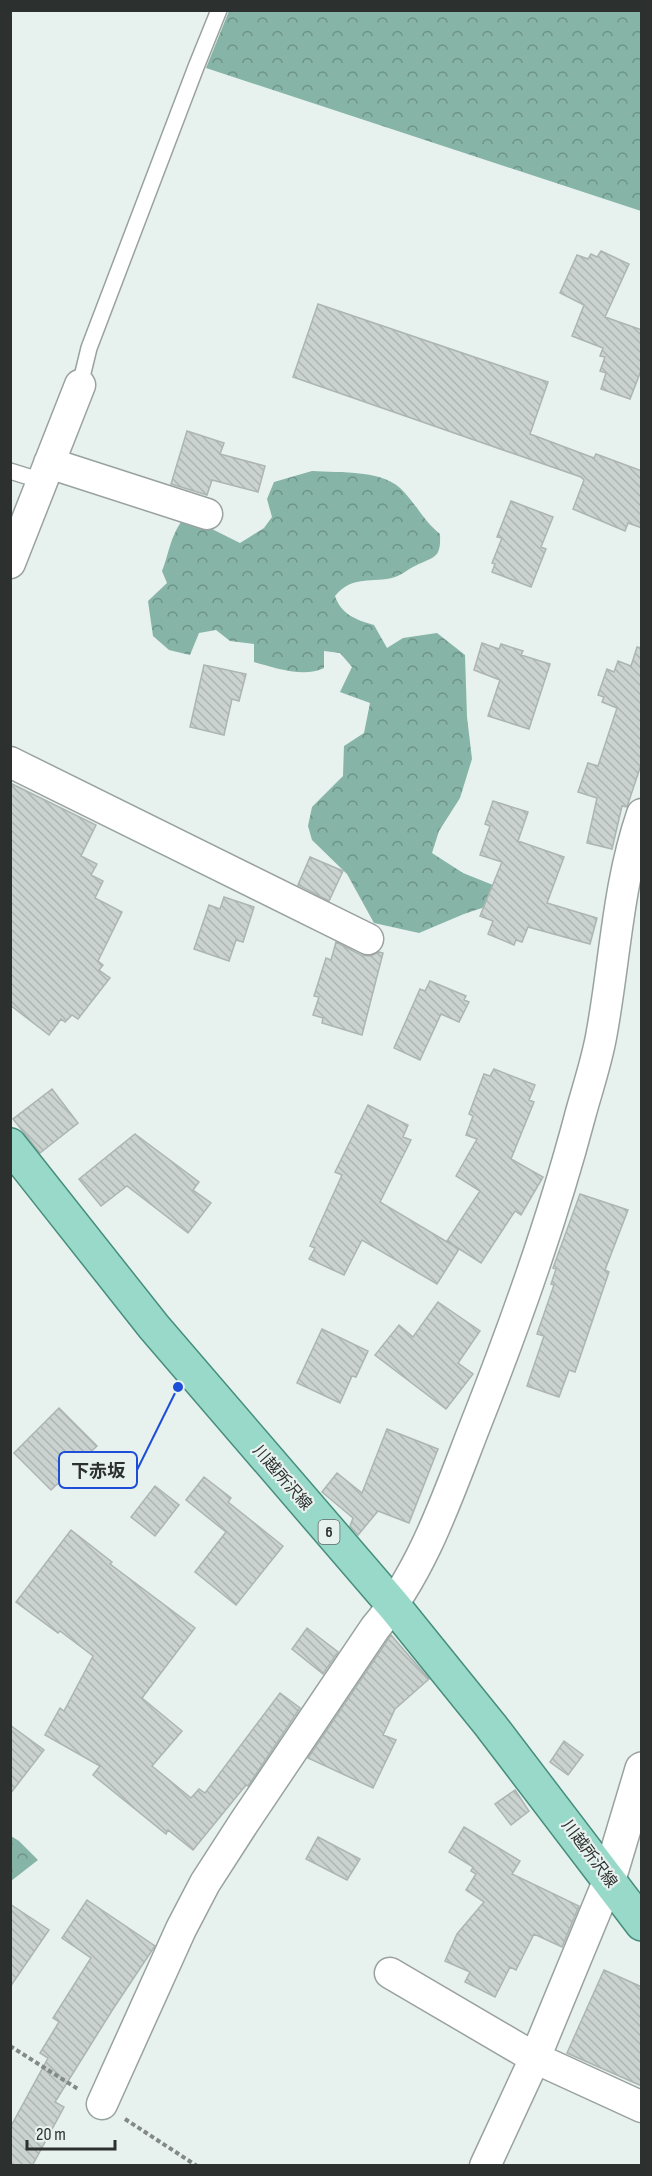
<svg xmlns="http://www.w3.org/2000/svg" width="652" height="2176" font-family="'Sofia Sans Condensed','Noto Sans JP',sans-serif">
<style>
.forest{fill:url(#forest-crowns)}
.building{fill:url(#building-back-hatch);stroke:#acb5b2;stroke-width:1.5}
.lines{fill:none;stroke-linecap:round;stroke-linejoin:round}
.lane-casing{stroke:#99a29f;stroke-width:18}
.street-casing{stroke:#99a29f;stroke-width:33}
.secondary-casing{stroke:#99a29f;stroke-width:36}
.primary-casing{stroke:#468e7c;stroke-width:36}
.path{stroke:#828987;stroke-width:4;stroke-dasharray:4.5 3;stroke-linecap:butt}
.lane{stroke:#fff;stroke-width:15}
.street{stroke:#fff;stroke-width:30}
.secondary{stroke:#fff;stroke-width:33}
.primary{stroke:#98d9ca;stroke-width:33}
.labels{text-anchor:middle;dominant-baseline:central;stroke-width:4.5;stroke-linejoin:round;paint-order:stroke}
.shield{fill:#e7f1ee;stroke:#646a68;stroke-width:1.5}
.shield-label{font-size:15px;font-weight:bold;fill:#2c302f}
.street-label{font-size:16px;fill:#2c302f;stroke:#e7f1ee}
.leader{fill:none;stroke:#1d4ed8;stroke-width:2}
.callout-dot{fill:#1d4ed8;stroke:#e7f1ee;stroke-width:2}
.callout{fill:#e7f1ee;stroke:#1d4ed8;stroke-width:2}
.callout-label{font-size:18px;text-anchor:middle;font-weight:bold;fill:#2c302f}
</style>
<defs>
<pattern id="forest-crowns" width="20" height="18" patternUnits="userSpaceOnUse" patternTransform="scale(1.5)"><rect width="20" height="18" fill="#86b4a6"/><path d="M2 6a3 3 0 1 1 6 0M12 15a3 3 0 1 1 6 0" fill="none" stroke="#6e9388"/></pattern>
<pattern id="building-back-hatch" width="6" height="6" patternUnits="userSpaceOnUse" patternTransform="scale(1.5)"><rect width="6" height="6" fill="#cad3d0"/><path d="M-1 5l2 2M0 0l6 6M5-1l2 2" fill="none" stroke="#aeb5b3"/></pattern>
</defs>
<rect width="100%" height="100%" fill="#e7f1ee"/>
<path class="forest" d="M229 11H641V211L206 68Z
M312 471C340 473 385 469 404 492 417 506 425 522 440 534 441 559 435 556 415 566 408 569 402 575 395 577 372 584 353 574 335 596 341 614 356 620 374 625L387 648 403 638 437 633 465 655 467 717 472 759 460 798 439 831 432 853 463 873 498 887 488 906 464 914 419 933 374 923 347 874 312 840 308 826 312 807 343 776 344 746 364 733 370 703 340 692 352 667 340 653 324 651V668C304 678 275 668 254 662V644L230 641 216 630 199 633 190 655 169 650 153 636 148 601 167 583 162 571C169 553 170 538 181 522L192 519 240 543 264 528 272 517 267 499 274 482Z
M11 1836 19 1841 38 1860 11 1881Z"/>
<path class="building" d="M601 251 629 264 605 317 642 330V368L630 399 601 389 606 373 600 371 605 357 600 356 603 348 572 336 584 305 560 293 577 255 588 259 591 254 597 257Z
M318 304 548 382 530 434 594 458 596 454 642 471V528L628 523 625 531 573 509 584 480 581 477 293 377Z
M187 431 224 443 220 454 265 466 258 492 212 480 207 495 171 484Z
M511 501 553 517 541 547 546 549 531 587 492 572 495 564 492 563 502 538 497 537Z
M482 643 499 649 501 644 523 651 521 655 550 664 529 729 488 716 500 680 474 670Z
M637 647 642 648V762L627 807 622 806 612 849 587 843 597 798 578 792 588 763 598 766 617 708 602 702 604 697 598 695 607 669 614 672 618 661 631 666Z
M204 665 246 674 239 701 232 699 224 735 190 727Z
M10 783 96 825 81 856 97 864 91 875 103 881 95 898 122 912 98 961 103 965 99 970 110 978 78 1019 72 1015 65 1022 61 1019 49 1035 10 1005Z
M493 801 528 812 518 841 564 857 547 903 597 918 590 944 528 927 522 942 516 940 514 945 488 934 493 921 480 916 502 862 480 855 490 826 485 824Z
M310 857 343 871 329 901 298 885Z
M224 897 254 907 243 942 236 940 229 961 194 949 209 905 220 909Z
M336 942 361 955 370 956 379 952 383 953 362 1035 322 1023 323 1018 313 1015 319 997 314 996 326 958 331 960Z
M430 981 466 996 464 1000 469 1002 459 1022 441 1014 420 1060 394 1048 420 989 425 991Z
M494 1069 535 1085 529 1100 534 1102 511 1159 543 1177 521 1215 515 1211 481 1263 447 1241 480 1191 456 1176 477 1139 466 1135 473 1116 469 1114 484 1074 490 1076Z
M52 1089 78 1123 40 1153 13 1119Z
M368 1105 408 1125 403 1137 411 1140 380 1202 459 1249 437 1284 362 1240 344 1275 309 1259 315 1248 310 1246 342 1175 335 1172Z
M135 1134 199 1182 193 1190 211 1203 188 1233 127 1186 101 1206 79 1179Z
M580 1194 628 1210 605 1270 609 1272 575 1372 569 1370 559 1397 527 1386 544 1336 537 1334 554 1285 551 1284 556 1269 553 1268Z
M438 1302 480 1331 458 1363 473 1374 446 1409 375 1355 399 1325 413 1337Z
M322 1329 368 1351 356 1377 352 1376 340 1403 297 1383Z
M59 1408 97 1446 51 1490 14 1453Z
M387 1429 438 1449 409 1523 378 1511 358 1535 350 1526 353 1518 322 1492 337 1473 362 1493Z
M204 1477 231 1498 228 1502 283 1546 236 1605 195 1572 226 1532 186 1500Z
M155 1486 179 1505 155 1536 131 1517Z
M71 1530 112 1562 110 1564 195 1628 142 1698 182 1731 152 1766 191 1798 199 1789 205 1793 280 1693 300 1708 248 1786 246 1785 193 1850 168 1830 166 1834 93 1775 100 1766 45 1735 60 1708 64 1711 93 1656 60 1631 58 1633 16 1602Z
M307 1628 338 1652 323 1674 292 1649Z
M391 1635 429 1679 395 1709 383 1735 396 1740 373 1788 308 1758Z
M10 1725 44 1750 10 1794Z
M564 1741 583 1755 568 1775 550 1762Z
M515 1790 529 1811 511 1825 495 1804Z
M464 1827 520 1861 512 1874 579 1906 562 1947 534 1934 516 1970 510 1967 495 1997 465 1982 470 1972 445 1961 457 1934 484 1902 466 1890 476 1874 471 1871 473 1867 449 1852Z
M318 1837 360 1859 347 1880 306 1859Z
M87 1900 155 1946 113 2009 55 2102 64 2107 32 2166H10V2128L48 2058 40 2053 59 2022 53 2018 91 1958 62 1938Z
M10 1904 49 1930 10 1987Z
M604 1970 642 1987V2086L567 2053Z"/>
<g class="lines">
<g class="lane-casing">
<path id="lane" d="M80 385 89 348 196 67 219 10
M10 471 42 481"/>
</g>
<g class="street-casing">
<path id="street" d="M49 463 207 514
M10 563 80 385
M10 762 368 939
M390 1973 535 2058 642 2107
M102 2104 181 1929 205 1883 245 1821 375 1628C423 1571 448 1495 475 1426 515 1325 552 1222 580 1116 587 1090 596 1064 601 1037 615 963 617 887 642 814
M485 2166 535 2058 609 1879"/>
</g>
<g class="secondary-casing">
<path id="secondary" d="M609 1879 642 1769"/>
</g>
<g class="primary-casing">
<path id="primary" d="M10 1145 154 1327 394 1606 491 1726 642 1924"/>
</g>
<path class="path" d="M10 2046 78 2089
M125 2119 197 2166"/>
<use href="#lane" class="lane"/>
<use href="#street" class="street"/>
<use href="#secondary" class="secondary"/>
<use href="#primary" class="primary"/>
</g>
<g class="labels">
<rect class="shield" x="318.5" y="1520" width="21" height="24" rx="4.5"/>
<g class="shield-label">
<text x="329" y="1532">6</text>
</g>
<g class="street-label">
<text transform="translate(282 1478) rotate(49)">川越所沢線</text>
<text transform="translate(589 1854) rotate(53)">川越所沢線</text>
</g>
</g>
<path class="leader" d="M178 1387L137 1470"/>
<circle class="callout-dot" cx="178" cy="1387" r="6"/>
<rect class="callout" x="59" y="1452" width="78" height="36" rx="6"/>
<g class="callout-label">
<text x="98" y="1477">下赤坂</text>
</g>
<rect width="652" height="2176" fill="none" stroke="#2c302f" stroke-width="24"/>
<path d="M27 2140v9h88v-9" fill="none" stroke="#2c302f" stroke-width="3"/>
<text x="36" y="2140" font-size="18" fill="#2c302f" stroke="#e7f1ee" stroke-width="4.5" paint-order="stroke">20 m</text>
</svg>
